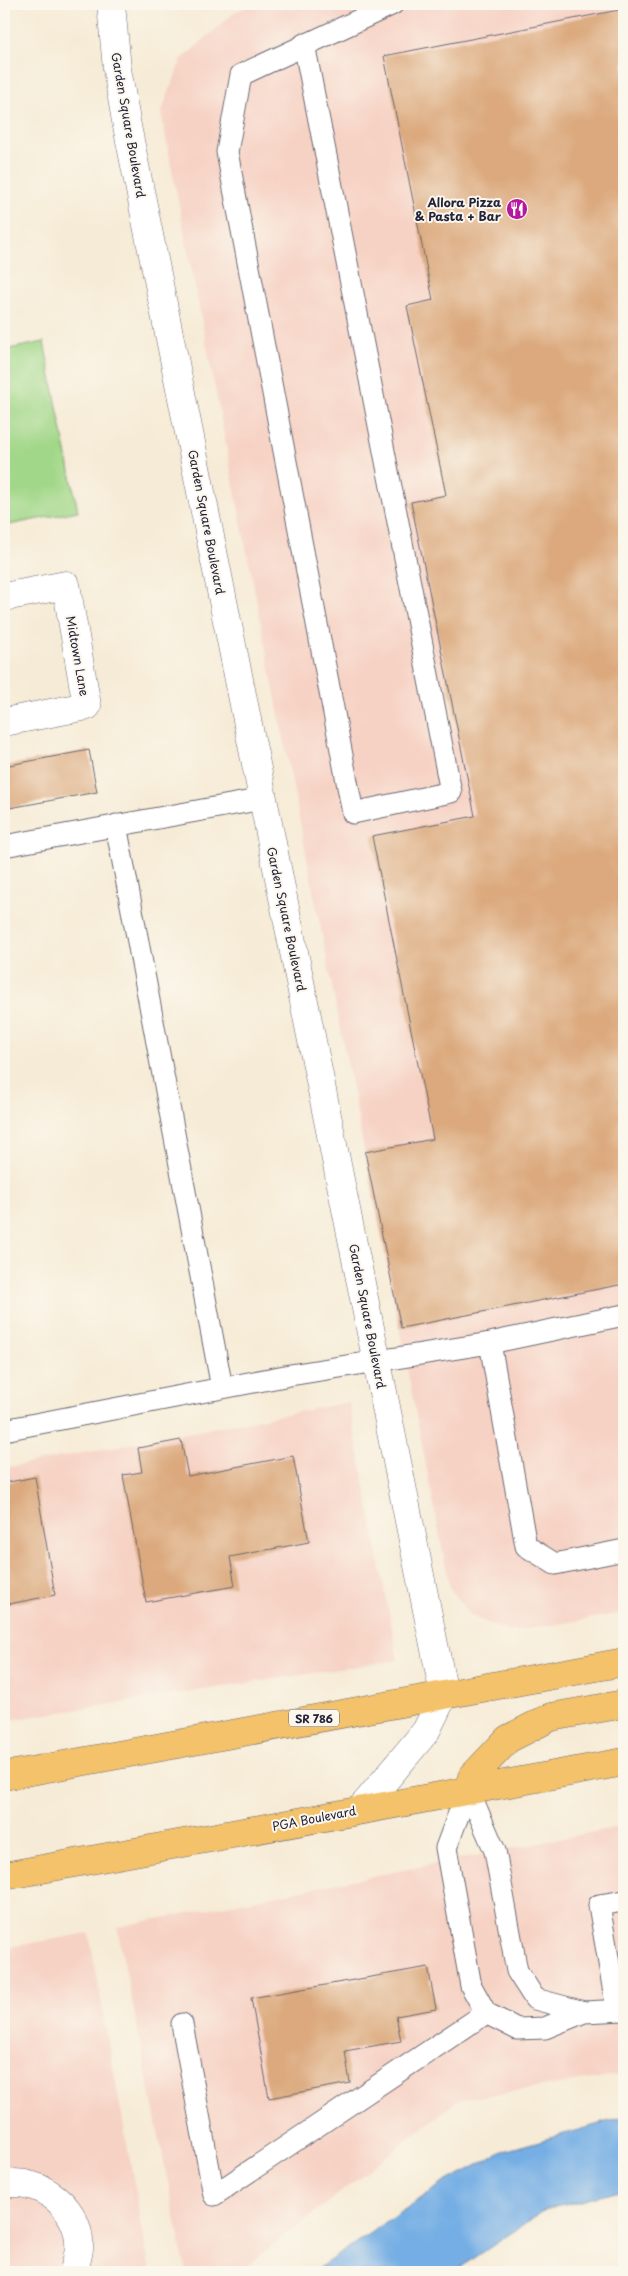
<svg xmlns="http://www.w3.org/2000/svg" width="628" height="2276" font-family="'Playpen Sans',sans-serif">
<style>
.built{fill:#f6d2c4}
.green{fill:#a1d788;stroke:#627c62}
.water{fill:#74aee4;stroke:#4b6890}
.building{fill:#dba97d}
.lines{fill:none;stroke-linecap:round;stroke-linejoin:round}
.service-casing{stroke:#6c6871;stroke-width:23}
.minor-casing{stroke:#6c6871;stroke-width:29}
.primary-casing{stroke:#6c6871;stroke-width:29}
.service{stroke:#fff;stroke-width:21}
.minor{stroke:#fff;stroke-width:28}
.primary{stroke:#f3c26a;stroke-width:28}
.labels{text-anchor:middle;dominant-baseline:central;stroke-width:4;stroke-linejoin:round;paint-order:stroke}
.shield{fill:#fbf7ec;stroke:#636270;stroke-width:1}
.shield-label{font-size:11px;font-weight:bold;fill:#22223b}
.street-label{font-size:12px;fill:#22223b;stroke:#fbf7ec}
.poi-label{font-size:12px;font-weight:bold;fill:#22223b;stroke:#fbf7ec;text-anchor:end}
</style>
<rect width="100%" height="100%" fill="#fbf7ec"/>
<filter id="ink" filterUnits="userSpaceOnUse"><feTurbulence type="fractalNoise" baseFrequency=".02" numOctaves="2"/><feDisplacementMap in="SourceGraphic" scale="10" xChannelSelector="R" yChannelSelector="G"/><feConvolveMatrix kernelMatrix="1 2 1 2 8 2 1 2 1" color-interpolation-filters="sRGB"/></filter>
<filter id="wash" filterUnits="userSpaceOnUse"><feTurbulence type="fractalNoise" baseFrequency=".0096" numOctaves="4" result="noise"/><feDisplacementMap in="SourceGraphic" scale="20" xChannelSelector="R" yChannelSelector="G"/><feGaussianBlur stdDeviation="1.12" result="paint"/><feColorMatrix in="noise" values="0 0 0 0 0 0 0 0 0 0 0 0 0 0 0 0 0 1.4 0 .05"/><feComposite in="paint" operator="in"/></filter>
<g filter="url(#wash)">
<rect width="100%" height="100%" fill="#f6ebd6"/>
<path class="built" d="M252 4H624V1613L509 1632 471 1616 450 1588 161 113 181 60 235 12Z
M349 1402 398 1660 4 1721V1468Z
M624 1826V2074L458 2100 239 2272H186L117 1927Z
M89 1933 150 2272H4V1948Z"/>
<path class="green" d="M44 342 78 511 4 526V350Z"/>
<path class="water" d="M624 2117V2190L545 2210 454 2272H313L442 2184 504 2151Z"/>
<g id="blocks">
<path class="building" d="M624 9V1284L401 1328 365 1152 433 1139 372 836 475 816 411 502 446 495 407 306 433 300 384 56Z
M89 750 97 792 4 809V766Z
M181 1440 188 1476 293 1456 309 1542 230 1557 235 1586 146 1602 123 1475 142 1472 138 1448Z
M35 1477 55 1595 4 1605V1483Z
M428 1967 436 2009 396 2016 401 2041 345 2051 350 2083 269 2098 251 1998Z"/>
</g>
</g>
<g filter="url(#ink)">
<use href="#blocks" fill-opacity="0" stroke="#6c6871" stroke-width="1"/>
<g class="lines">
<g class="service-casing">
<path id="service" d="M304 44 451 792 353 813 227 152 241 75 393 4
M116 825 222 1388
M4 846 263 799
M490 1343 526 1546 555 1564 624 1550
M4 1430 290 1375 490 1343 624 1315
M468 1789 446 1848 471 1986 486 2013 517 2029 545 2028 584 2012
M468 1789 495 1851 517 1971 535 1999 584 2012 624 2010
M617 2010 599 1905 624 1901
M182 2024 214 2195 486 2013"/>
</g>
<g class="minor-casing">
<path id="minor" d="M111 4 117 69 126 121 444 1694 426 1731 361 1809
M4 597 66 585 87 706 4 722
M4 2184C41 2177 82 2209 79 2249 78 2257 75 2265 74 2272"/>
</g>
<g class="primary-casing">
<path id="primary" d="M4 1776 624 1662
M468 1789 472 1777 508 1739 551 1717 624 1704
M4 1876 624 1762"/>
</g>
<use href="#service" class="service"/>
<use href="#minor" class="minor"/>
<use href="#primary" class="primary"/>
</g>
</g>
<defs>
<g id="restaurant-disc" transform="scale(1.125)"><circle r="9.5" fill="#b5179e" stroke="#fbf7ec"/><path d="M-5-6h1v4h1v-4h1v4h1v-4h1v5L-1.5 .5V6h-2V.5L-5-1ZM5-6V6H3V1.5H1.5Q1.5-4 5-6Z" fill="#fff"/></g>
</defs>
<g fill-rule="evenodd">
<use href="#restaurant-disc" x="517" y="209"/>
</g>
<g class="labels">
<rect class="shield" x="289" y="1709.5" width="50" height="17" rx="4"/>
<g class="shield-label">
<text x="314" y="1718">SR 786</text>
</g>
<g class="street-label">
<text transform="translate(129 125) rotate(80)">Garden Square Boulevard</text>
<text transform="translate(207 522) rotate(79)">Garden Square Boulevard</text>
<text transform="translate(78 656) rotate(80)">Midtown Lane</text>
<text transform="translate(287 919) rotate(78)">Garden Square Boulevard</text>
<text transform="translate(368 1316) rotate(79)">Garden Square Boulevard</text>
<text transform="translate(314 1818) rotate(-11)">PGA Boulevard</text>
</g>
<g class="poi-label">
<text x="501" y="202">Allora Pizza<tspan x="501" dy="14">&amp; Pasta + Bar</tspan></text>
</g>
</g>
<rect width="628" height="2276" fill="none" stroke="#fbf7ec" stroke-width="20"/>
</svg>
